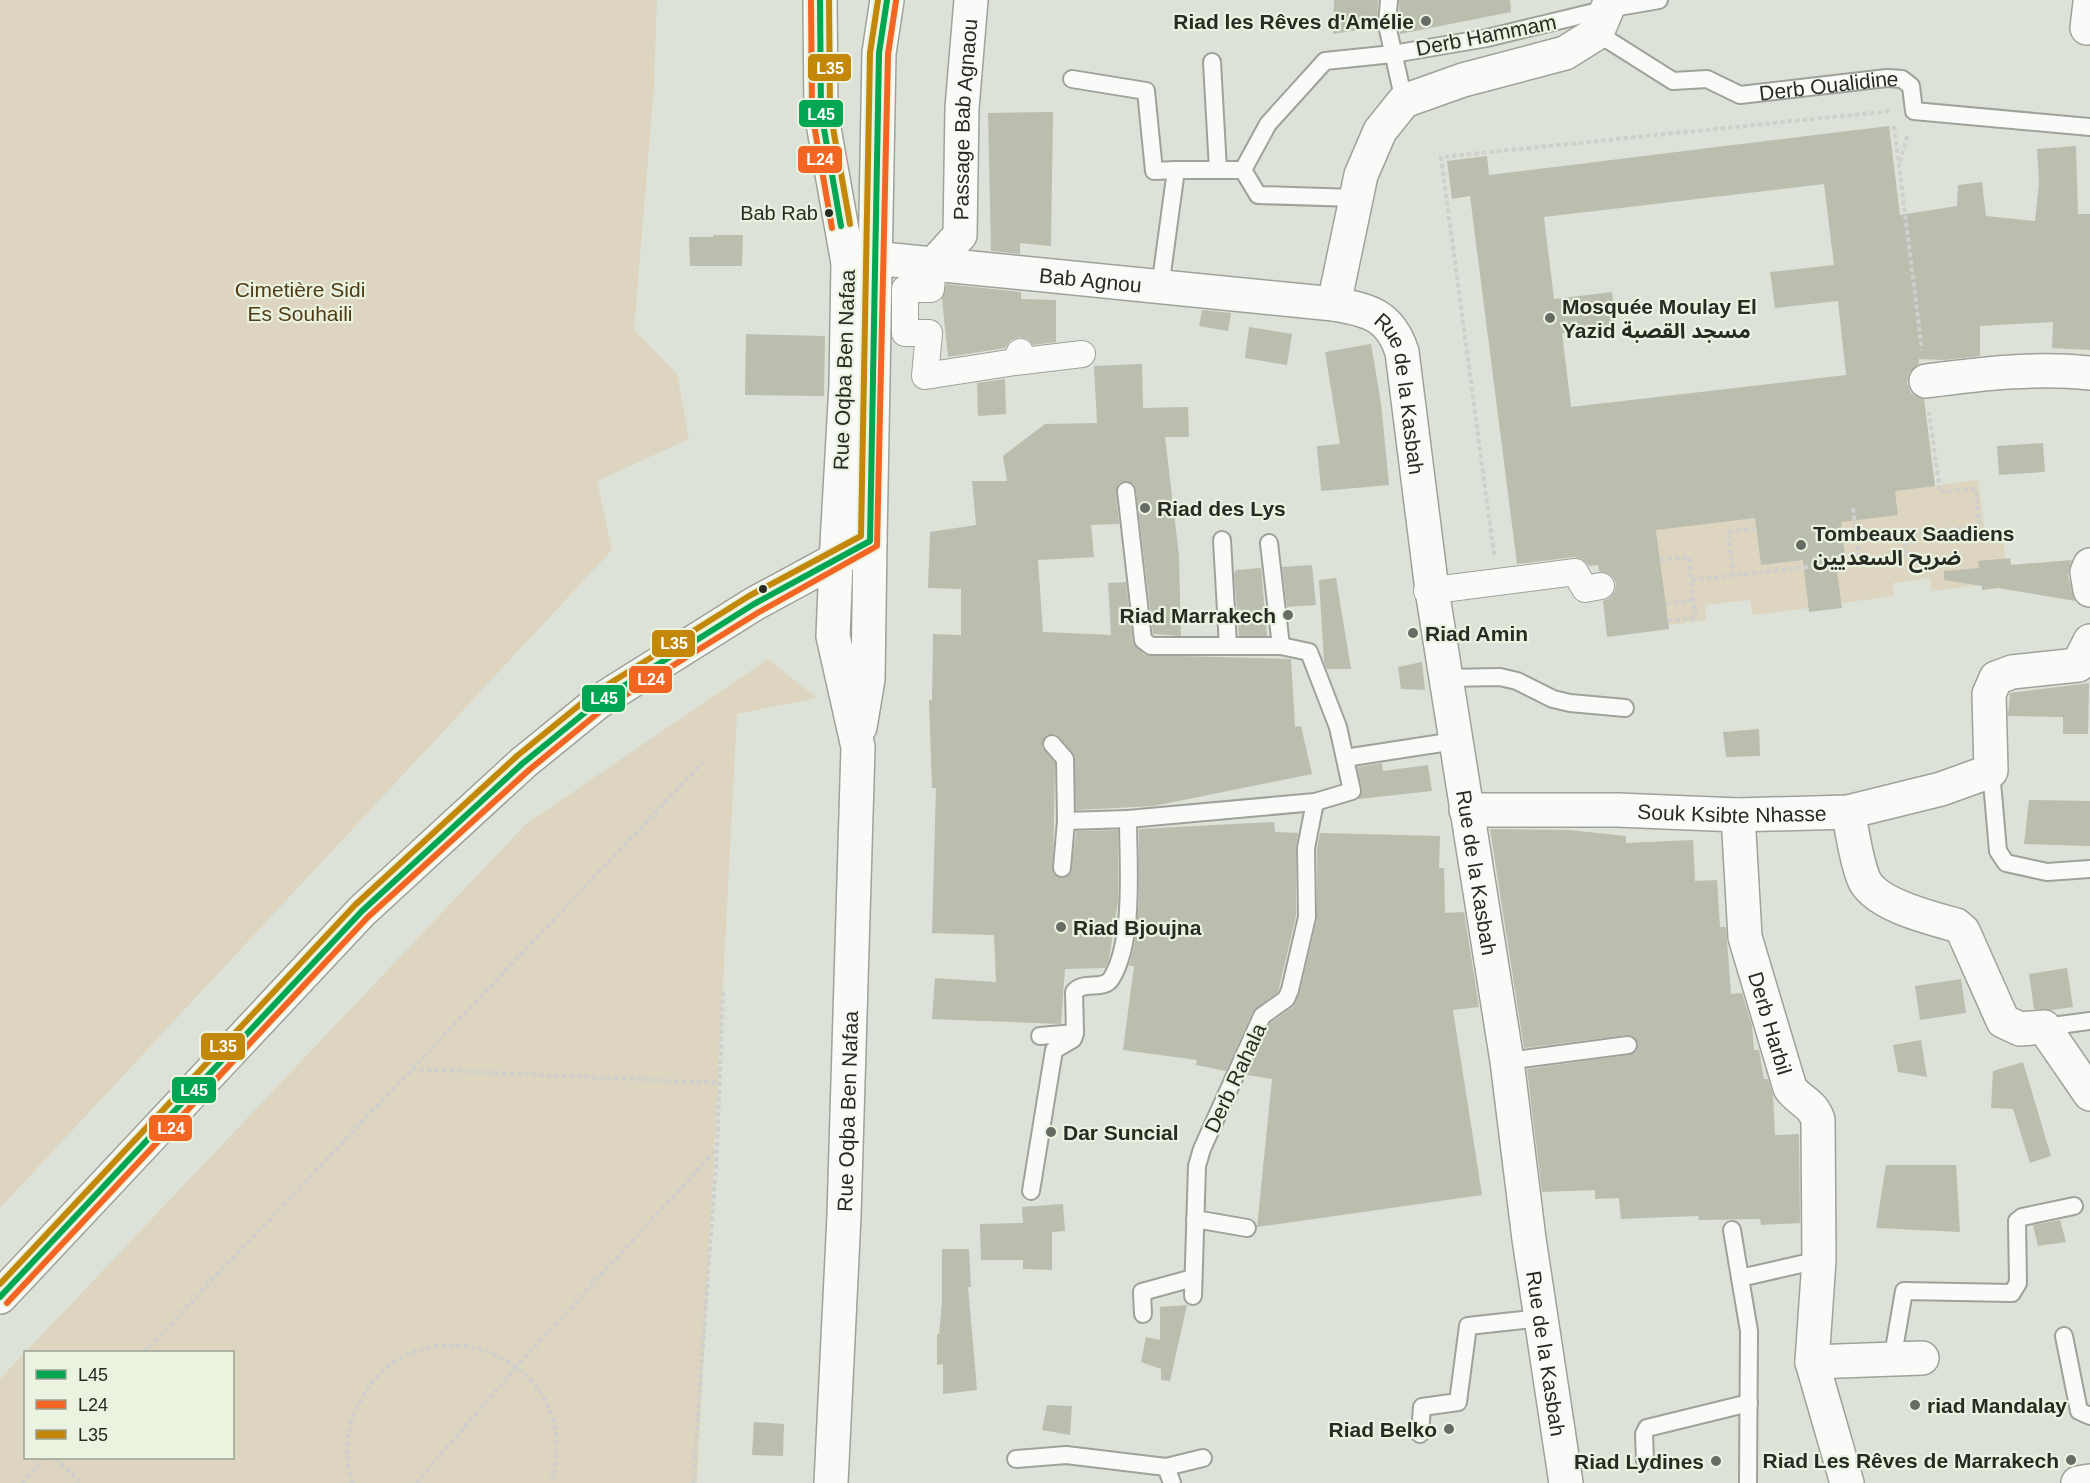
<svg xmlns="http://www.w3.org/2000/svg" width="2090" height="1483" font-family="Arial,'Noto Sans Arabic',sans-serif">
<style>
.green{fill:#ddd5bf;fill-rule:evenodd}
.building{fill:#bbbdae;fill-rule:evenodd}
.lines{fill:none;stroke-linecap:round;stroke-linejoin:round}
.service-casing{stroke:#9ea29a;stroke-width:20}
.pedestrian-casing{stroke:#9ea29a;stroke-width:28}
.minor-casing{stroke:#9ea29a;stroke-width:36}
.tertiary-casing{stroke:#9ea29a;stroke-width:36}
.secondary-casing{stroke:#9ea29a;stroke-width:36}
.path{stroke:#cfd0ce;stroke-width:4;stroke-dasharray:4.5 3;stroke-linecap:butt}
.service{stroke:#fafbf9;stroke-width:16}
.pedestrian{stroke:#fafbf9;stroke-width:26}
.minor{stroke:#fafbf9;stroke-width:33}
.tertiary{stroke:#fafbf9;stroke-width:33}
.secondary{stroke:#fafbf9;stroke-width:33}
.bus-1-casing{stroke:#e9f3e0;stroke-width:10}
.bus-2-casing{stroke:#e9f3e0;stroke-width:10}
.bus-3-casing{stroke:#e9f3e0;stroke-width:10}
.bus-1{stroke:#00a651;stroke-width:6}
.bus-2{stroke:#f26522;stroke-width:6}
.bus-3{stroke:#c38709;stroke-width:6}
.poi-dot{fill:#676b63;stroke:#e9f3e0;stroke-width:2}
.bus-dot{fill:#282b24;stroke:#e9f3e0;stroke-width:2}
.labels{text-anchor:middle;dominant-baseline:central;stroke-width:4.5;stroke-linejoin:round;paint-order:stroke}
.bus-label{font-size:20px;fill:#282b24;stroke:#e9f3e0;text-anchor:end}
.poi-label{font-size:21px;font-weight:bold;fill:#282b24;stroke:#e9f3e0;text-anchor:start}
.street-label{font-size:21px;fill:#282b24;stroke:#e9f3e0}
.park-label{font-size:21px;fill:#503b14;stroke:#e9f3e0}
.line-badge{stroke:#e9f3e0;stroke-width:2}
.badge-label{font-size:16px;text-anchor:middle;font-weight:bold;fill:#fff}
</style>
<rect width="100%" height="100%" fill="#dce2d7"/>
<path class="green" d="M0 0H657L654 86 634 330 677 374 689 439 597 481 612 550 0 1208Z
M1978 480 1985 534 2002 532 2005 558 1979 561 1981 585 1932 591 1930 578 1893 583 1894 596 1842 603 1839 588 1807 592 1809 608 1753 615 1750 600 1705 605 1706 620 1668 625 1655 521 1754 509 1761 565 1845 555 1838 498 1898 515 1895 491Z
M768 659 817 698 737 714 697 1483H0V1379L526 824ZM26 1352H232V1458H26Z"/>
<path class="building" d="M1334 0H1378L1377 27 1333 34Z
M1399 0H1510L1511 12 1400 34Z
M1053 112 1051 246 1020 243V254L991 251 988 113Z
M1889 126 1900 215 1957 206 1958 185 1982 182 1986 216 2035 221 2039 182 2037 149 2076 146 2078 214H2090V350L2052 348 2053 322 1980 326V356L1944 360 1919 359V364L1909 373 1907 383 1911 393 1924 399 1935 486 1895 491 1898 515 1841 522 1845 555 1835 556 1842 608 1809 612 1803 560 1761 565 1755 518 1656 530 1669 629 1607 637 1603 601 1610 598 1615 591 1616 583 1612 576 1599 571 1598 565 1589 566 1582 559 1574 557 1517 564 1470 196 1452 199 1447 161 1487 156 1489 175ZM1824 184 1834 265 1770 272 1775 308 1838 301 1846 375 1571 407 1562 333 1616 327 1612 292 1554 299 1544 217Z
M713 235H743L742 266H690L689 237H713Z
M946 284 1021 292V299L1056 300V342L1033 345 1027 339 1019 337 1011 340 1005 348 948 357 942 299Z
M1202 310 1231 313 1228 331 1199 326Z
M1249 327 1292 334 1287 365 1245 358Z
M746 334 825 336 824 396 745 395Z
M1371 344 1381 403 1389 485 1321 491 1317 446 1340 444 1325 352Z
M1142 364 1143 408 1188 407 1189 437H1165L1179 556 1181 636 1153 634 1136 490 1134 484 1125 481 1119 483 1116 492 1119 524 1091 525 1094 557 1038 560 1043 632 1111 635 1108 583 1126 582 1133 642 1145 655 1291 659 1295 727 1301 726 1312 774 1154 806 1076 810 1073 753 1056 734 1046 736 1042 747 1055 763 1053 873 1062 878 1071 873 1076 831 1118 830V901L1109 959 1105 968 1065 969 1061 1024 932 1019 935 978 996 982 994 935 932 933 936 788H932L929 700H932L933 634 961 635V589L928 588 930 532 976 525 972 481H1007L1003 456 1045 424 1097 423 1094 366Z
M1005 379 1006 414 978 416 977 383Z
M2043 443 2045 472 1999 475 1997 446Z
M2010 558 2011 565 2072 560 2068 575 2075 601 1998 588 1982 590V586L1944 580V571L1979 568 1978 561Z
M1312 565 1316 605 1287 607 1282 567Z
M1261 568 1267 636H1239L1234 574 1236 570Z
M1336 578 1351 669H1327L1324 662 1319 580Z
M1422 662 1425 690 1401 689 1398 667Z
M2089 683 2088 734H2063V717L2008 716 2010 693Z
M1759 729 1760 756 1726 757 1723 732Z
M1382 763 1383 771 1428 765 1432 791 1358 799 1362 789 1357 767Z
M2029 800 2090 801V846L2024 844Z
M1274 822 1275 832 1298 833 1296 848V916L1278 992 1253 1011 1226 1071 1196 1065 1197 1060 1123 1050 1134 966H1129L1134 946 1139 902V829Z
M1490 829 1569 830 1626 836V843L1693 840 1695 881 1717 880 1720 927H1726L1731 994 1742 993 1752 1026 1754 1050H1759L1764 1079H1768L1773 1095 1775 1135 1799 1134 1800 1223 1761 1225 1760 1219 1699 1220 1698 1216 1621 1219 1619 1198 1595 1199V1190L1542 1192 1527 1069 1629 1055 1637 1050 1638 1043 1633 1036 1627 1035 1524 1048Z
M1320 833 1440 836 1439 868H1444L1445 913 1464 912 1479 1007 1453 1010 1482 1195 1257 1227 1272 1079 1247 1075 1270 1023 1293 1007 1300 992 1317 919V849Z
M2067 968 2073 1007 2052 1010 2034 1009 2029 974Z
M1961 979 1966 1013 1920 1020 1915 986Z
M1921 1040 1927 1077 1898 1072 1893 1045Z
M2023 1062 2051 1156 2030 1163 2013 1109 1991 1108 1993 1071Z
M1886 1165H1956L1960 1232 1876 1228Z
M1063 1204 1065 1231 1052 1232V1270L1023 1269V1260H981L980 1224 1023 1223 1022 1207Z
M2060 1220 2066 1242 2038 1246 2033 1225Z
M942 1249H969L971 1287H968L977 1390 943 1394V1364L937 1365V1334H939L942 1303Z
M1187 1305 1170 1381 1161 1380V1369L1141 1362 1146 1337 1160 1340V1307Z
M1047 1405 1072 1406 1070 1435 1042 1430Z
M754 1422 784 1424 783 1456 752 1455Z"/>
<g class="lines">
<g class="service-casing">
<g id="service">
<path d="M1389 0 1387 25 1404 101"/>
<path id="s1" d="M1597 33 1673 81 1707 79 1740 95 1887 78 1902 79 1911 86 1914 111 2090 127"/>
<path d="M1212 62 1218 170"/>
<path d="M1072 79 1146 91 1154 171 1176 170"/>
<path d="M1243 170 1268 124 1325 61 1393 54 1487 38 1607 9 1659 0"/>
<path d="M1160 288 1176 170H1243L1258 195 1355 198"/>
<path d="M1222 540 1228 646"/>
<path d="M1269 543 1281 646"/>
<path d="M1446 678 1500 677 1517 681 1553 699 1570 703 1625 708"/>
<path d="M1052 744 1065 759 1066 821 1128 819 1315 802 1352 791 1338 727 1309 652 1281 646H1151L1143 640 1126 491"/>
<path d="M1345 758 1455 741"/>
<path d="M1991 771 1998 851 2006 863 2047 872 2090 869"/>
<path d="M1062 868 1066 821"/>
<path d="M2044 1027 2090 1021"/>
<path d="M1040 1036 1075 1033"/>
<path d="M1507 1061 1628 1045"/>
<path d="M1031 1191 1054 1050 1073 1039 1075 1033 1074 992C1084 980 1103 991 1111 979 1135 941 1128 863 1128 819"/>
<path d="M1195 1219 1247 1228"/>
<path d="M1732 1230 1740 1278"/>
<path d="M1193 1296 1197 1166 1202 1149 1262 1016 1286 999 1290 990 1307 917 1306 848 1315 802"/>
<path d="M1143 1314 1142 1292 1193 1278"/>
<path d="M2064 1336 2079 1411 2090 1416"/>
<path d="M1892 1361 1904 1291 2012 1293 2018 1283 2017 1221 2022 1217 2074 1206"/>
<path d="M1420 1434 1422 1407 1458 1402 1468 1326 1541 1318"/>
<path d="M1016 1459 1066 1455 1166 1467 1172 1483"/>
<path d="M1645 1461 1644 1434 1647 1428 1749 1403"/>
<path d="M1166 1467 1203 1458"/>
<path d="M1748 1483 1749 1331 1740 1278 1819 1260"/>
</g>
</g>
<g class="pedestrian-casing">
<path id="pedestrian" d="M933 265 931 289H905V333H929L925 376 1015 362 1020 352
M1015 362 1082 354
M1427 591 1575 572 1585 589 1601 586"/>
</g>
<g class="minor-casing">
<g id="minor">
<path d="M2087 28 2090 3"/>
<path id="s2" d="M933 265 960 235 962 108 971 0"/>
<path d="M1334 304 1361 175 1380 131 1404 101 1463 80 1565 53 1597 33 1611 0"/>
<path d="M1926 381C1980 374 2035 367 2090 373"/>
<path d="M2090 565 2087 572 2090 590"/>
<path d="M860 727 868 679 870 541"/>
<path id="s3" d="M1466 810H1617L1738 815 1848 812 1941 789 1991 771 1989 694 1996 678 2012 672 2078 665 2090 641"/>
<path d="M1848 812C1853 833 1855 856 1863 877 1872 904 1930 918 1956 925L1963 931 2003 1021 2020 1029 2044 1027 2090 1094"/>
<path id="s4" d="M1738 815 1745 937 1790 1088C1800 1102 1812 1102 1818 1120L1819 1260 1812 1362"/>
<path id="s5" d="M831 1483 844 1216 858 747 833 636 836 562"/>
<path d="M1847 1483 1812 1362 1922 1358"/>
<path d="M2078 1483 2090 1481"/>
</g>
</g>
<g class="tertiary-casing">
<g id="tertiary">
<path id="s6" d="M848 263 873 258 1334 304C1369 310 1390 315 1402 352L1432 590 1507 1061 1529 1239 1566 1483"/>
</g>
</g>
<g class="secondary-casing">
<path id="secondary" d="M820 0 821 112 848 263 846 385 836 562
M0 1297 362 911 523 763 598 702 754 604 870 541 879 53 887 0"/>
</g>
<path class="path" d="M1894 126 1922 350
M1900 162 1908 134
M1853 508 1859 562
M1494 555 1441 157 1891 111
M1660 560 1689 557 1691 580
M1733 576 1728 532 1756 528
M1666 604 1694 600
M1668 621 1696 618 1691 580 1907 556 1906 542 1919 532 1979 526 1976 489 1940 492 1929 412
M412 1069 720 1083
M144 1352 703 762
M55 1458 81 1483
M22 1483 45 1458
M353 1483C343 1458 346 1427 359 1403 419 1288 590 1360 551 1483
M416 1483 517 1366 716 1150
M693 1483 717 1150 723 991"/>
<use href="#service" class="service"/>
<use href="#pedestrian" class="pedestrian"/>
<use href="#minor" class="minor"/>
<use href="#tertiary" class="tertiary"/>
<use href="#secondary" class="secondary"/>
<g class="bus-1-casing">
<path id="bus-1" d="M820 0 821 112 841 226
M0 1297 362 911 523 763 598 702 754 604 870 541 879 53 887 0"/>
</g>
<g class="bus-2-casing">
<path id="bus-2" d="M811 0 812 113 832 228
M7 1303 368 917 529 770 603 709 759 612 877 546 888 54 896 1"/>
</g>
<g class="bus-3-casing">
<path id="bus-3" d="M829 0 830 111 850 224
M0 1284 355 905 517 756 593 694 749 596 861 536 870 53 878 0"/>
</g>
<use href="#bus-1" class="bus-1"/>
<use href="#bus-2" class="bus-2"/>
<use href="#bus-3" class="bus-3"/>
</g>
<g class="poi-dot">
<circle cx="1426" cy="21" r="6"/>
<circle cx="1550" cy="318" r="6"/>
<circle cx="1145" cy="508" r="6"/>
<circle cx="1801" cy="545" r="6"/>
<circle cx="1288" cy="615" r="6"/>
<circle cx="1413" cy="633" r="6"/>
<circle cx="1061" cy="927" r="6"/>
<circle cx="1051" cy="1132" r="6"/>
<circle cx="1915" cy="1405" r="6"/>
<circle cx="1449" cy="1429" r="6"/>
<circle cx="2071" cy="1460" r="6"/>
<circle cx="1716" cy="1461" r="6"/>
</g>
<g class="bus-dot">
<circle cx="829" cy="213" r="5"/>
<circle cx="763" cy="589" r="5"/>
</g>
<g class="labels">
<g class="bus-label">
<text x="818" y="213">Bab Rab</text>
</g>
<g class="poi-label">
<text x="1414" y="21" text-anchor="end">Riad les Rêves d'Amélie</text>
<text x="1562" y="306">Mosquée Moulay El<tspan x="1562" dy="24">Yazid مسجد القصبة</tspan></text>
<text x="1157" y="508">Riad des Lys</text>
<text x="1813" y="533">Tombeaux Saadiens<tspan x="1813" dy="24">ضريح السعديين</tspan></text>
<text x="1276" y="615" text-anchor="end">Riad Marrakech</text>
<text x="1425" y="633">Riad Amin</text>
<text x="1073" y="927">Riad Bjoujna</text>
<text x="1063" y="1132">Dar Suncial</text>
<text x="1927" y="1405">riad Mandalay</text>
<text x="1437" y="1429" text-anchor="end">Riad Belko</text>
<text x="2059" y="1460" text-anchor="end">Riad Les Rêves de Marrakech</text>
<text x="1704" y="1461" text-anchor="end">Riad Lydines</text>
</g>
<g class="street-label">
<text transform="translate(1486 35) rotate(-11)">Derb Hammam</text>
<text stroke="none"><textPath href="#s1" startOffset="250">Derb Oualidine</textPath></text>
<text stroke="none"><textPath href="#s2" startOffset="156">Passage Bab Agnaou</textPath></text>
<text stroke="none"><textPath href="#s6" startOffset="244">Bab Agnou</textPath></text>
<text transform="translate(844 370) rotate(-88)">Rue Oqba Ben Nafaa</text>
<text stroke="none"><textPath href="#s6" startOffset="618">Rue de la Kasbah</textPath></text>
<text stroke="none"><textPath href="#s3" startOffset="266">Souk Ksibte Nhasse</textPath></text>
<text stroke="none"><textPath href="#s6" startOffset="1104">Rue de la Kasbah</textPath></text>
<text stroke="none"><textPath href="#s4" startOffset="212">Derb Harbil</textPath></text>
<text transform="translate(1235 1078) rotate(-65)">Derb Rahala</text>
<text stroke="none"><textPath href="#s5" startOffset="372">Rue Oqba Ben Nafaa</textPath></text>
<text stroke="none"><textPath href="#s6" startOffset="1590">Rue de la Kasbah</textPath></text>
</g>
<g class="park-label">
<text x="300" y="289">Cimetière Sidi<tspan x="300" dy="24">Es Souhaili</tspan></text>
</g>
</g>
<g class="line-badge">
<rect x="807" y="53" width="45" height="29" rx="6" fill="#c38709"/>
<rect x="798" y="99" width="46" height="29" rx="6" fill="#00a651"/>
<rect x="797" y="145" width="46" height="29" rx="6" fill="#f26522"/>
<rect x="651" y="629" width="45" height="29" rx="6" fill="#c38709"/>
<rect x="628" y="665" width="45" height="29" rx="6" fill="#f26522"/>
<rect x="581" y="684" width="45" height="29" rx="6" fill="#00a651"/>
<rect x="200" y="1032" width="46" height="29" rx="6" fill="#c38709"/>
<rect x="171" y="1076" width="46" height="28" rx="6" fill="#00a651"/>
<rect x="148" y="1114" width="45" height="28" rx="6" fill="#f26522"/>
</g>
<g class="badge-label">
<text x="830" y="74">L35</text>
<text x="821" y="120">L45</text>
<text x="820" y="165">L24</text>
<text x="674" y="649">L35</text>
<text x="651" y="685">L24</text>
<text x="604" y="704">L45</text>
<text x="223" y="1052">L35</text>
<text x="194" y="1096">L45</text>
<text x="171" y="1134">L24</text>
</g>
<rect x="24" y="1351" width="210" height="108" fill="#e9f3e0" stroke="#9ca395" stroke-width="1.5"/>
<rect x="36" y="1370" width="30" height="9" fill="#00a651" stroke="#9ca395" stroke-width="1.5"/>
<text x="78" y="1381" font-size="18" fill="#282b24">L45</text>
<rect x="36" y="1400" width="30" height="9" fill="#f26522" stroke="#9ca395" stroke-width="1.5"/>
<text x="78" y="1411" font-size="18" fill="#282b24">L24</text>
<rect x="36" y="1430" width="30" height="9" fill="#c38709" stroke="#9ca395" stroke-width="1.5"/>
<text x="78" y="1441" font-size="18" fill="#282b24">L35</text>
</svg>
